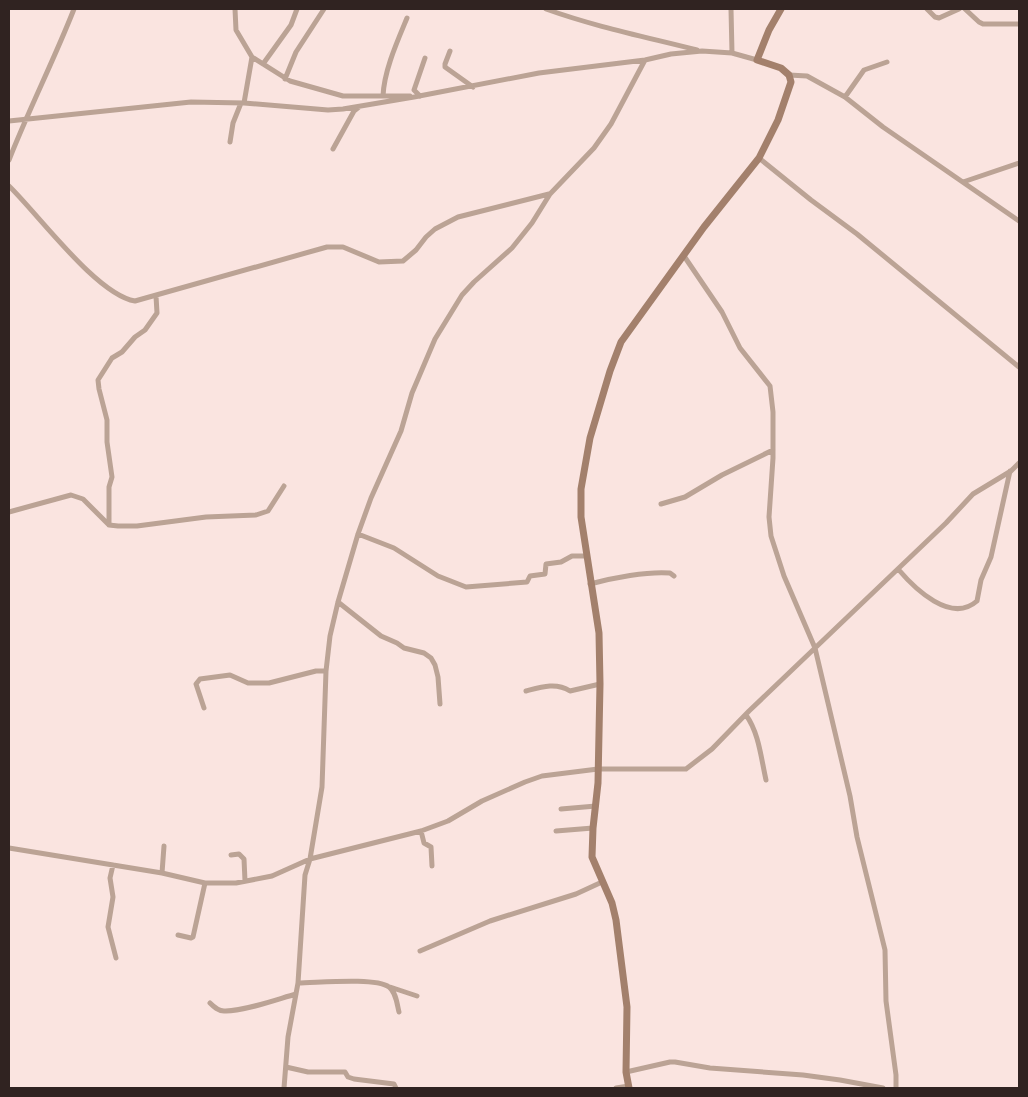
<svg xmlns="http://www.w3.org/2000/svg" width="1028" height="1097" font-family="'Crimson Pro',serif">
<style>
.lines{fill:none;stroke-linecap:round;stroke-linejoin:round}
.street{stroke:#bba395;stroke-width:5}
.secondary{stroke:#a3806c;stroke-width:7}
</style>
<rect width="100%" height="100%" fill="#fae4e0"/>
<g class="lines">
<path class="street" d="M235 9 236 30 252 57 290 81 343 96H410
M546 9C596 27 646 37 697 50
M731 9 732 53
M927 9 935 17 939 18 959 9
M965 9 979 22 983 24H1019
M450 51 445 64V67L473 87
M263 64 291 25 297 9
M789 75 807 76 845 97 883 127 1019 221
M285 79 296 52 324 9
M383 96C384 71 397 42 407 18
M420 96 414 90 425 58
M845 97 864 70 887 62
M244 103 252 57
M9 121 191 102 244 103 328 110 343 109 414 97 539 73 645 60 671 54 702 51 732 53 757 60
M230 142 233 123 241 103
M333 149 354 111 359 107
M759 158 811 200 857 234 1019 367
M9 160C29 109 54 60 74 9
M963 182 1019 163
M9 186C38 214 97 295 135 301L327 247H343L379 262 403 261 416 250 426 237 435 229 458 217 549 194
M684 256 722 312 740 348 770 386 773 412V458L769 517 771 536 784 576 815 648 850 796 857 837 885 950 886 1001 896 1075V1088
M661 504 685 497 722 475 773 450
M9 512 71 495 83 499 109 525 118 526H137L206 517 256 515 268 511 284 486
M109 525V487L112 477 107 442V420L99 389 98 380 112 358 122 352 135 337 145 330 157 313 156 296
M358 534 394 548 438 576 466 587 527 582 530 576 545 574 546 564 561 562 572 556H586
M898 569C915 589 951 624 977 601L981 580 991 557 1010 471
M590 584C612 578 648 571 670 573L674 576
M338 602 381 636 397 643 404 648 424 653 431 658 435 665 438 677 440 704
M526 691C541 687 556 682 570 691L600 684
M204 708 196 684 200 679 230 675 248 683H269L316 671H326
M746 715C759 733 761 758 766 780
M561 809 596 806
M421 831 424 843 431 847 432 866
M556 831 593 828
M9 848 162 873 205 883H236L272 876 310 859 421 831 448 821 482 801 525 782 542 776 598 769H686L712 749 749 711 946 523 973 494 1011 471 1019 463
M231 855 239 854 244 859 245 881
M113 865 110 878 113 897 108 927 116 958
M162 873 164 846
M178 935 191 938 193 937 205 883
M420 951 490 921 576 894 602 882
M298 983C317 983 375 977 389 987 396 992 397 1004 399 1012
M390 987 417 996
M210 1003C214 1007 218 1011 224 1011 242 1012 278 999 296 994
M286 1067 308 1072H345L348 1077 354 1079 394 1084 396 1088
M626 1072 670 1062H675L710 1068 803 1075 840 1080 883 1088
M284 1088 288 1037 298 983 305 875 310 859 322 787 326 671 330 636 338 602 358 534 371 498 401 431 412 393 435 339 462 295 474 282 512 248 532 223 550 194 594 148 611 124 645 60
M616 1088 629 1086"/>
<path class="secondary" d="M629 1088 626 1072 627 1007 616 920 612 903 592 857 593 828 598 783 600 684 599 633 581 517V489L590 438 610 371 621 342 704 227 759 158 778 120 791 82 789 75 781 68 757 60 769 30 781 9"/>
</g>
<rect width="1028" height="1097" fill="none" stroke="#302321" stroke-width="20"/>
</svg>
